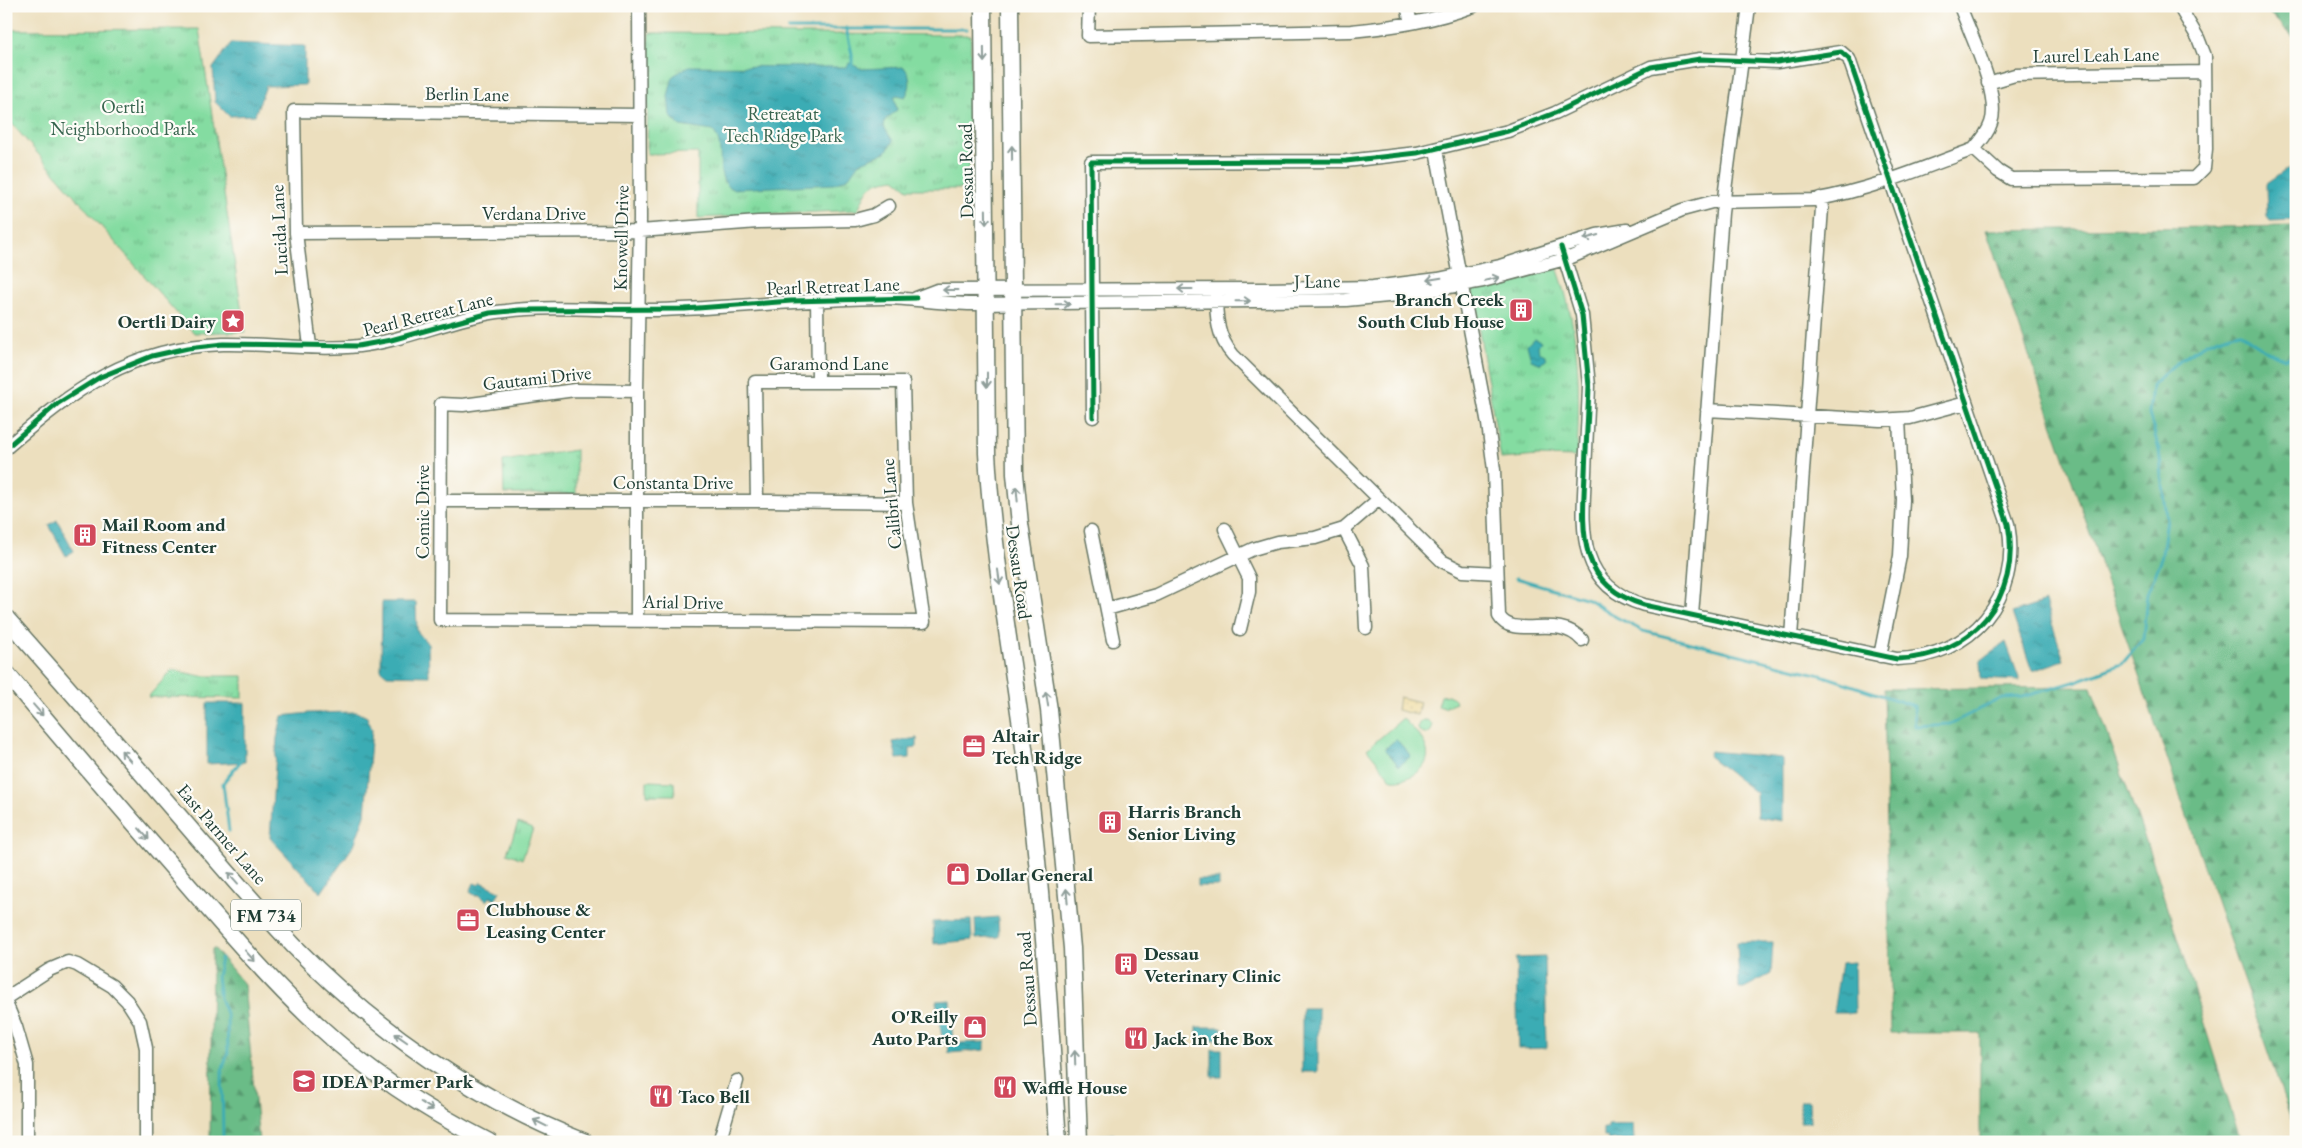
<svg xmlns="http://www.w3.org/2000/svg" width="2302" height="1148" font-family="'EB Garamond',serif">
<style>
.green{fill:#84dca1;stroke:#528c6a}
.forest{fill:url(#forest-firs);stroke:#457c5e}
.sand{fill:url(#sand-dots);stroke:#868c69}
.park{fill:url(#park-tufts);stroke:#528c6a}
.water{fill:url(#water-ripples);stroke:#2d7474}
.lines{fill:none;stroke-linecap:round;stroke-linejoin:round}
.stream{stroke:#3bacb4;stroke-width:3}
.minor-casing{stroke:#677664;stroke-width:15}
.major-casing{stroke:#677664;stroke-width:19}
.minor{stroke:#fff;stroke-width:12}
.major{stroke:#fff;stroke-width:16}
.cycleway-casing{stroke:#fdfcf7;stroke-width:8}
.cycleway{stroke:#00873e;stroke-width:5}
.oneway{stroke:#8f9e9a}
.labels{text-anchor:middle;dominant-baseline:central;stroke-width:4.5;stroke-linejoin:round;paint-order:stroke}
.shield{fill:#fdfcf7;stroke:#62766e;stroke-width:1}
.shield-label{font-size:18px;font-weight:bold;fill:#1f3d34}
.street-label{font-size:19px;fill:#1f3d34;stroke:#fdfcf7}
.park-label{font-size:19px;fill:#38654f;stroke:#fdfcf7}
.poi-label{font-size:19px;font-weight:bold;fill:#1f3d34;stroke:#fdfcf7;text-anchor:start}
</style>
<defs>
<pattern id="forest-firs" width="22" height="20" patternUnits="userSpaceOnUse" patternTransform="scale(1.25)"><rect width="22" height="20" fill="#6bbc87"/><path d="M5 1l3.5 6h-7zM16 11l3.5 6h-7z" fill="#579a6f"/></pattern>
<pattern id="sand-dots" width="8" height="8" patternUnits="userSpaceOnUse" patternTransform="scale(1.25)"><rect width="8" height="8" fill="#eeda9e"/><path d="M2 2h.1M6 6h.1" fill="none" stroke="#ccbc89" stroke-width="1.8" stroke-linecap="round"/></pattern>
<pattern id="park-tufts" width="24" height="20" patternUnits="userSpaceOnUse" patternTransform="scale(1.25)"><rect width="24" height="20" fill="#84dca1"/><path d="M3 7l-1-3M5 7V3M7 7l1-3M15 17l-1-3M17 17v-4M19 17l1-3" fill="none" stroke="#6bb484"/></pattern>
<pattern id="water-ripples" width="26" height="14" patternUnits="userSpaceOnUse" patternTransform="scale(1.25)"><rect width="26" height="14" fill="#3bacb4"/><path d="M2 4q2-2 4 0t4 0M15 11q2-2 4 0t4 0" fill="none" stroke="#318d93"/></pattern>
</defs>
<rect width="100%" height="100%" fill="#fdfcf7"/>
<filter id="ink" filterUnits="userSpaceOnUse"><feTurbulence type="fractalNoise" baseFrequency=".02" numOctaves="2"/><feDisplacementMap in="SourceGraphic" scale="10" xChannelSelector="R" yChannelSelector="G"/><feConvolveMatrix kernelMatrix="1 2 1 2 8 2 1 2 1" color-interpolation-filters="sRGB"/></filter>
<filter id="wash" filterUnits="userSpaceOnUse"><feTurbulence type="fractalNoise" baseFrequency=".0096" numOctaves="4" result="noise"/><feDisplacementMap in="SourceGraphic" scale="20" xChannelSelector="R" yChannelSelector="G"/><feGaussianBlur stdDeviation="1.12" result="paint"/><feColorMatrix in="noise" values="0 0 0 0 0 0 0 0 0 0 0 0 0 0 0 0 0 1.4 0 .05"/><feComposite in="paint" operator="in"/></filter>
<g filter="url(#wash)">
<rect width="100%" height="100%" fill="#ecdfbe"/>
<path class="green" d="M1403 718C1410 727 1422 736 1426 747 1434 767 1409 782 1392 780L1367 749Z"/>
<path class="forest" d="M2262 6H2296V40Z
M2296 226V1134L1986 230Z
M2091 687 2157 873 2241 1142H1980V1033H1891L1884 689Z
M214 948 244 984 259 1142H210L212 949Z"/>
<path class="sand" d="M1399 697 1420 702 1417 715 1397 710Z"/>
<path class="park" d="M199 29 245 332 194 333 6 117V30Z
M649 33 971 35 969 189H908L895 179C868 183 869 186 858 210L698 218V153L647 154Z
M1557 267C1581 334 1580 388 1577 457L1538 456 1501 459 1472 289Z
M576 450V494H504L503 461Z
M172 670 201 676H243V698L148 697Z
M1448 695 1454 698 1456 703 1444 708 1438 706 1441 696Z
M1418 727a7 7 0 1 1 14 0a7 7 0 1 1-14 0Z
M647 781 674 782 675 795H647Z
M518 823 533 829 522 859 507 853Z"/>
<path class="water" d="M231 43 305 46V85L266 86 255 115 229 116 215 102 213 68Z
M849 63 862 69 904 67C911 76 912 87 905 97L897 95 894 97 897 110 885 120 884 127 893 141 886 152 859 163 849 177 834 184 733 189C711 179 728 148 713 131L680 126 670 116 668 96 673 76 689 66 846 67Z
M2296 163V220L2270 221 2267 217 2266 184Z
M1534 338 1541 341 1538 346 1539 352 1545 355 1547 359 1542 364 1531 360 1527 345Z
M57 520 74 551 66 556 49 525Z
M382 602H416L417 631 428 644 429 676 387 675 381 670Z
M2045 602 2064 660 2032 671 2012 613Z
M2006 642 2020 681 1981 679 1980 661Z
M207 703H245V762L207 764Z
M357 712 367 717 372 729 365 815 354 845 321 893 270 838 277 738 282 716 309 713Z
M917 738V747L910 748V758L897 759 893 742Z
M1396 739 1411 756 1399 766 1385 749Z
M1710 751 1782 758V821L1757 817 1756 793 1708 756Z
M1197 879H1219V886H1197Z
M481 882 500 891 495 900 490 897 487 901 478 894 476 896 470 892 474 883 479 885Z
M998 917 999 937 976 939 975 919Z
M971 920 972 940 934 944 933 922Z
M1737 942H1773L1771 974 1744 988H1739Z
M1545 957 1547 1048 1518 1049 1516 958Z
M1854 962 1855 1013H1833L1841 963Z
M950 1000 953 1043 985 1042V1050L949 1053 948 1044H943L936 1001Z
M1302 1008H1318V1072H1302Z
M1197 1027H1222L1221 1040 1197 1039Z
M1212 1049H1222V1077H1212Z
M1800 1101H1809L1810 1123H1800Z
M1633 1124 1634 1140H1608V1137H1604V1128H1608V1125Z
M1114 1134V1142H1101L1100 1135Z"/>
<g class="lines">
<path class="stream" d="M846 28 852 54V66
M788 29H967
M1516 578 1588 599 1616 617 1643 631 1821 675 1914 706 1915 726 1950 724 2002 698 2022 697 2074 682 2122 664 2143 639 2147 593 2161 561 2167 519 2159 450 2149 413 2152 386C2176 360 2204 339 2239 332L2266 351 2285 359 2296 354
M229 831 223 783 240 762
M221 958 217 977 220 998 227 1016 228 1053 222 1071 223 1142"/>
</g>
</g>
<g filter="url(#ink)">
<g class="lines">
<g class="minor-casing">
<path id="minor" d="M1089 6 1088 36 1351 31C1393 27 1434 21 1474 6
M1407 6 1411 23
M1988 83 2015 75 2205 72
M1974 149 1998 171 2011 179 2194 178 2204 168 2206 149 2205 56 2198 38 2179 6
M1436 150 1488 424 1494 470 1499 616C1513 641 1558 612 1582 640
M296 233 640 231 758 222 855 220 874 215 889 206
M1216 293C1216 316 1217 337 1233 355L1442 561 1462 571 1497 573
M916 298 937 290 1266 289 1373 287 1438 279 1500 266 1597 235 1627 230
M817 300 818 381
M310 346 296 233 294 111 640 115
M637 391 575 390 463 405 441 404 440 620 924 622 906 503 903 382H755L757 501
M1707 410 1880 420 1910 418 1966 403
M1093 417 1091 162 1346 161 1417 153 1508 131 1555 113 1651 67 1700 59 1777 62 1841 52 1849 59 2008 524C2022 598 1972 657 1897 659L1644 605C1577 585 1582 531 1585 474 1586 444 1588 415 1589 386L1582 315 1561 247
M6 448C73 390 130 347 223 344 268 343 314 351 359 346 409 340 456 316 506 311 555 305 607 311 657 310 732 308 807 299 883 298 913 298 942 304 972 304L1346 300 1409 294 1483 281 1569 258 1682 210 1712 202 1813 200C1870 190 1921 169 1974 149 1981 141 1988 133 1991 123 2001 95 1970 34 1960 6
M441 501H770L906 503
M1225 529 1249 578V592L1240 629
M1344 529 1363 566 1366 628
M1091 531 1113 640
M1107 609 1156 595 1253 549 1277 542 1315 538 1344 529 1379 499
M1692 616 1722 213 1749 6
M637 620V391L640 218 639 6
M1791 637 1822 208 1820 198
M1880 656 1900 556 1903 500 1899 419
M6 998 49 970 68 962 77 965 112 986 127 1001 140 1021 146 1048V1142
M6 1003 16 1027 27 1065V1142
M719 1142 737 1081"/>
</g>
<g class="major-casing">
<path id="major" d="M983 6 987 453C993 562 1015 670 1028 779 1043 900 1050 1021 1058 1142
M1010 6 1015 474 1020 524 1049 710 1072 948 1079 1142
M6 618C64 683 121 749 178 815 216 859 254 904 294 946 375 1029 476 1100 585 1142
M6 673C64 741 122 810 181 877 226 929 270 981 320 1027 369 1073 430 1112 489 1142"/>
</g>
<use href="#minor" class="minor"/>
<use href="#major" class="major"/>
<g class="cycleway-casing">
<path id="cycleway" d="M1093 417 1091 162 1346 161 1417 153 1508 131 1555 113 1651 67 1700 59 1777 62 1841 52 1849 59 2008 524C2022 598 1972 657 1897 659L1644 605C1577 585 1582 531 1585 474 1586 444 1588 415 1589 386L1582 315 1561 247
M6 448 57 404 100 377 152 356 188 348 223 344 358 346 391 340 490 313 520 310 685 309 791 301 916 298"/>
</g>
<use href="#cycleway" class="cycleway"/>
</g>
<defs><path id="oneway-shaft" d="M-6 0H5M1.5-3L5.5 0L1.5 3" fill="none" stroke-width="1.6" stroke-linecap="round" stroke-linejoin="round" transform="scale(1.25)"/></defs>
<g class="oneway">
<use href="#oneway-shaft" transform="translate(984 55) rotate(89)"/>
<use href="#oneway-shaft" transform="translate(1012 153) rotate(-91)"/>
<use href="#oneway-shaft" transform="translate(986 217) rotate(89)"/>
<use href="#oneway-shaft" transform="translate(1591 237) rotate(164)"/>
<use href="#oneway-shaft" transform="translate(1434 279) rotate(171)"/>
<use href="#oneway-shaft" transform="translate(1492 279) rotate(-14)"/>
<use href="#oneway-shaft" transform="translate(1185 289) rotate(-180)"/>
<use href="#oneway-shaft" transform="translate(950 290) rotate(180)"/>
<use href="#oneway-shaft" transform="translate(1243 301) rotate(-1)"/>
<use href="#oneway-shaft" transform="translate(1063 304) rotate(-1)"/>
<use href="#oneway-shaft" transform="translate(987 380) rotate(90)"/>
<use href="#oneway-shaft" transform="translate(1017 494) rotate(-95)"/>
<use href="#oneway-shaft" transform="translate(999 577) rotate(82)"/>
<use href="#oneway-shaft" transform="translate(1047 699) rotate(-99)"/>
<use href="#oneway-shaft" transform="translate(38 710) rotate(49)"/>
<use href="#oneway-shaft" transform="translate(126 756) rotate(-131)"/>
<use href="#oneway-shaft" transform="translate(144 834) rotate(49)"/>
<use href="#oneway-shaft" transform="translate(233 878) rotate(-132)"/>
<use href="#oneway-shaft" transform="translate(1067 896) rotate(-95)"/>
<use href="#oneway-shaft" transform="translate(250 956) rotate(48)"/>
<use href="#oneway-shaft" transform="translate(401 1038) rotate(-145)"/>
<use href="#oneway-shaft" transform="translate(1075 1058) rotate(-92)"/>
<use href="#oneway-shaft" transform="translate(427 1106) rotate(32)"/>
<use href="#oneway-shaft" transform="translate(540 1123) rotate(-154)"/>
</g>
</g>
<defs>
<g id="building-square" transform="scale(1.25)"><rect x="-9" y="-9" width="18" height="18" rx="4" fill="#d1495b" stroke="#fdfcf7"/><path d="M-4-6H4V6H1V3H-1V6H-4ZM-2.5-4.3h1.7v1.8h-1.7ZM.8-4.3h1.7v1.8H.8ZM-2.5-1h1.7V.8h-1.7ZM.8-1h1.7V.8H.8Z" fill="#fff"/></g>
<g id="sight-square" transform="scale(1.25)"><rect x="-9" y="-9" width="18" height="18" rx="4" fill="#d1495b" stroke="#fdfcf7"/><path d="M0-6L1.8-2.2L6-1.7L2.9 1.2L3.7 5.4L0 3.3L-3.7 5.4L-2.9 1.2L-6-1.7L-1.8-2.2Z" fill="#fff"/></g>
<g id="office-square" transform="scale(1.25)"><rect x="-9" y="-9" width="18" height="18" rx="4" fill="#d1495b" stroke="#fdfcf7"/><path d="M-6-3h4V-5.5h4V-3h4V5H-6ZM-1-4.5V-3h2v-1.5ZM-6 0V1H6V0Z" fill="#fff"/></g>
<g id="shop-square" transform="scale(1.25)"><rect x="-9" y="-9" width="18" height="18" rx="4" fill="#d1495b" stroke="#fdfcf7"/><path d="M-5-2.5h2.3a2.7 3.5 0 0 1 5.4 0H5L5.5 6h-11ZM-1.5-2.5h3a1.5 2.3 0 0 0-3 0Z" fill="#fff"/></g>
<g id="restaurant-square" transform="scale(1.25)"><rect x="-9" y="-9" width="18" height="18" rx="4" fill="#d1495b" stroke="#fdfcf7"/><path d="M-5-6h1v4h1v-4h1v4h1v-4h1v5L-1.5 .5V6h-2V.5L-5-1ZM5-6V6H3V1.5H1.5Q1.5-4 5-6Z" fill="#fff"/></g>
<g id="school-square" transform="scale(1.25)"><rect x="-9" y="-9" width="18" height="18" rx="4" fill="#d1495b" stroke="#fdfcf7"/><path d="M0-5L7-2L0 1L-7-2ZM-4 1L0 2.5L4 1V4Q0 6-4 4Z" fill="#fff"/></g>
</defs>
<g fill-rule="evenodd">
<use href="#building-square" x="1521" y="310"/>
<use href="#sight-square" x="233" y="321"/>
<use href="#building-square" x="85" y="535"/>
<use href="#office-square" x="974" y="746"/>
<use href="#building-square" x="1110" y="822"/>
<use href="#shop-square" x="958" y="874"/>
<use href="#office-square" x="468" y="920"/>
<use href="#building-square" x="1126" y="964"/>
<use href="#shop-square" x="975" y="1027"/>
<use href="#restaurant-square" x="1136" y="1038"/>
<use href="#school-square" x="304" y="1081"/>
<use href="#restaurant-square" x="1005" y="1087"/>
<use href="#restaurant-square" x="661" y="1096"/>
</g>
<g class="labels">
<rect class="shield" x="231" y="899.5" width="70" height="31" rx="4"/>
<g class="shield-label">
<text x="266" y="915">FM 734</text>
</g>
<g class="street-label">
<text transform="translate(2096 55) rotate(-1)">Laurel Leah Lane</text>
<text transform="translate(467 94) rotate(1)">Berlin Lane</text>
<text transform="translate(966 171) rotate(-91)">Dessau Road</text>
<text x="534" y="213">Verdana Drive</text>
<text transform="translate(279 230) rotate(-93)">Lucida Lane</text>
<text transform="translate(621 238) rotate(-89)">Knowell Drive</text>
<text transform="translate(1317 281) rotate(-1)">J Lane</text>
<text transform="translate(833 286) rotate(-2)">Pearl Retreat Lane</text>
<text transform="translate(428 314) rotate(-14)">Pearl Retreat Lane</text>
<text x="829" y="363">Garamond Lane</text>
<text transform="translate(537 378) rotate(-6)">Gautami Drive</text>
<text x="673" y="482">Constanta Drive</text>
<text transform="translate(891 504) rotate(-95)">Calibri Lane</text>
<text transform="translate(422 512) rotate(-90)">Comic Drive</text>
<text transform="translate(1019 572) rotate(82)">Dessau Road</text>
<text transform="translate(683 602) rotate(1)">Arial Drive</text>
<text transform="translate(222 834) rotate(49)">East Parmer Lane</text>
<text transform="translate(1027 979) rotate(-94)">Dessau Road</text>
</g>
<g class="park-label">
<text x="123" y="106">Oertli<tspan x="123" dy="22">Neighborhood Park</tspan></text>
<text x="783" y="113">Retreat at<tspan x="783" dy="22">Tech Ridge Park</tspan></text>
</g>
<g class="poi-label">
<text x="1504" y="299" text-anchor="end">Branch Creek<tspan x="1504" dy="22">South Club House</tspan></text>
<text x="216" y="321" text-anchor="end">Oertli Dairy</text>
<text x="102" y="524">Mail Room and<tspan x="102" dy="22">Fitness Center</tspan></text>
<text x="992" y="735">Altair<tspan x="992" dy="22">Tech Ridge</tspan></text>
<text x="1128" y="811">Harris Branch<tspan x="1128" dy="22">Senior Living</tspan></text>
<text x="976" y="874">Dollar General</text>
<text x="486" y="909">Clubhouse &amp;<tspan x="486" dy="22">Leasing Center</tspan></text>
<text x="1144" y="953">Dessau<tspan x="1144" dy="22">Veterinary Clinic</tspan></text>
<text x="958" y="1016" text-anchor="end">O'Reilly<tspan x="958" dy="22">Auto Parts</tspan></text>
<text x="1154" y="1038">Jack in the Box</text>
<text x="322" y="1081">IDEA Parmer Park</text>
<text x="1022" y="1087">Waffle House</text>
<text x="678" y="1096">Taco Bell</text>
</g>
</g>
<rect width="2302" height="1148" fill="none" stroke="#fdfcf7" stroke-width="25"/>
</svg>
